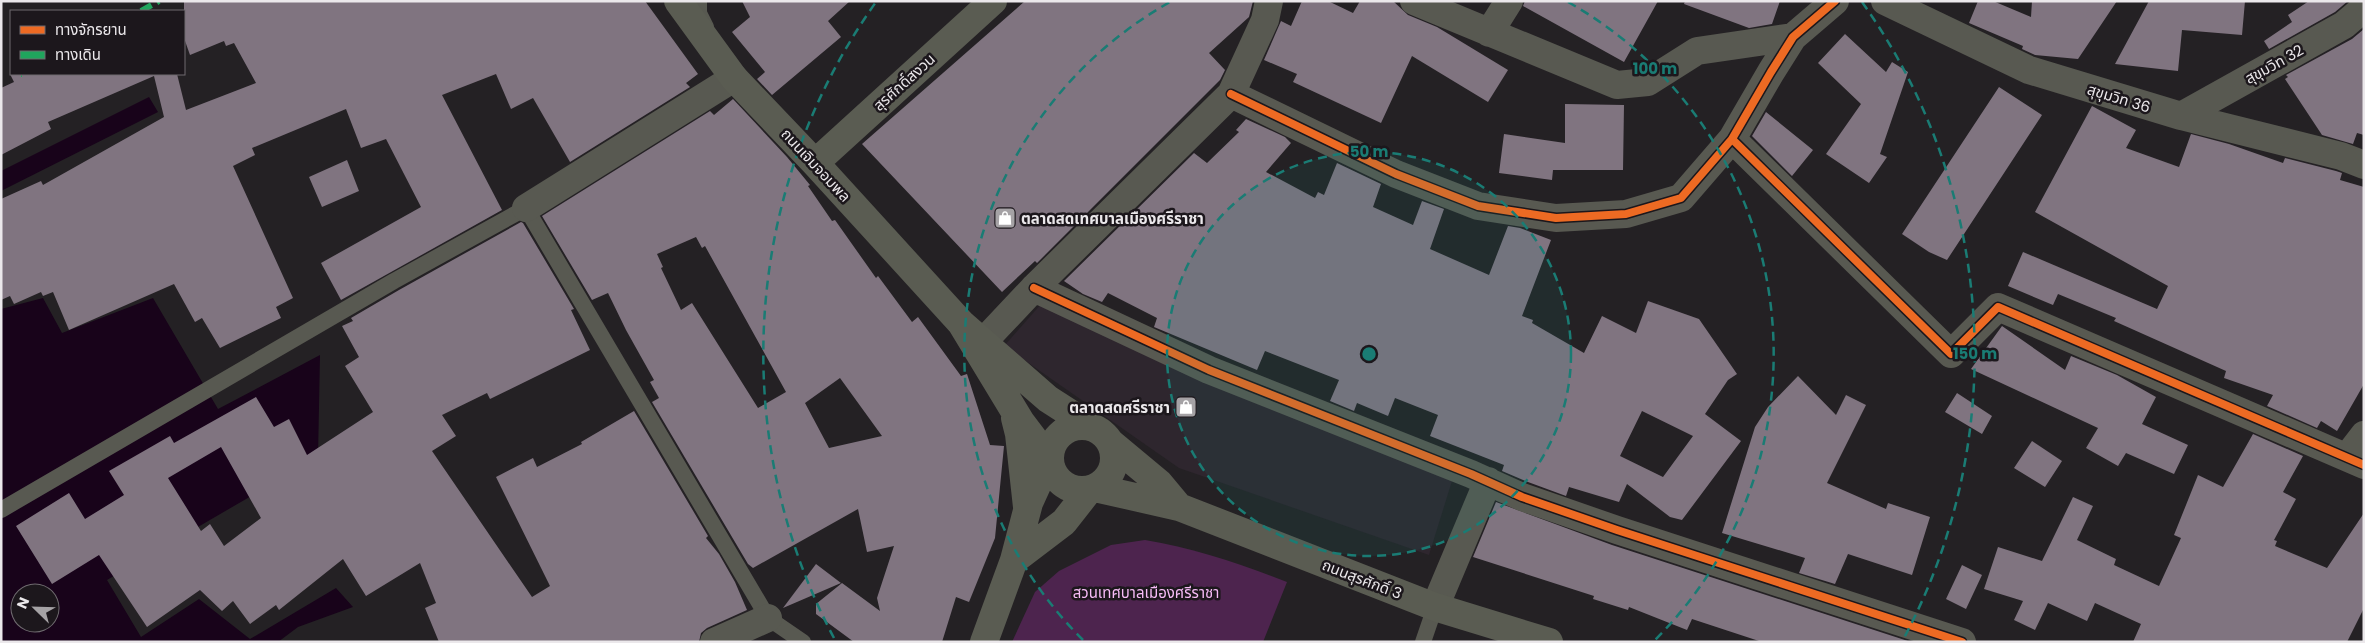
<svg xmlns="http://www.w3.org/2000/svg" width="2365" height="643" font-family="Poppins,'Noto Sans Thai',sans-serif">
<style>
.built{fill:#2e262e}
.green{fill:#4d244e}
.water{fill:#18031a;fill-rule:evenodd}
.building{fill:#807480;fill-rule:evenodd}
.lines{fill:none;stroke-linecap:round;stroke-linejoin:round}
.lane{stroke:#585951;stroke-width:16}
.street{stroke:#585951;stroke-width:28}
.secondary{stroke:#5a5c52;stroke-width:28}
.quiet{stroke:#20a55d;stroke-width:6;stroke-dasharray:12 6;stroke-linecap:butt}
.cycleway-casing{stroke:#1c171c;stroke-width:11}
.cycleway{stroke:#ed6a23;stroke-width:8}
.ring{fill:none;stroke:#1a7c74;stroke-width:2.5;stroke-dasharray:9 6}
.labels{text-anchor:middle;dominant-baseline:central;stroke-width:5;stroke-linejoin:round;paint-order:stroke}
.street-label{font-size:15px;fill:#ebe8eb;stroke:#1c171c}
.poi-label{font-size:15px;font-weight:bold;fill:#ebe8eb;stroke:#1c171c;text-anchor:start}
.park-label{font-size:15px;fill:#f7bcf7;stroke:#1c171c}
.centre{fill:#1a7c74;stroke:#1c171c;stroke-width:2.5}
.ring-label{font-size:15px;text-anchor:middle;font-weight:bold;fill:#1a7c74;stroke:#1c171c;stroke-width:5;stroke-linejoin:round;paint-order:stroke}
</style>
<rect width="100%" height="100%" fill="#242124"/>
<path class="built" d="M1042 303 1452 481 1429 555 1179 468 1004 346Z"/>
<path class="green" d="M1145 540C1194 548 1241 564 1287 582L1263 642H1012L1035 592 1059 571 1111 545Z"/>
<path class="water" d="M149 97 158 112 1 191V171Z
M43 298 62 333 153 298 218 409 320 355 318 457 107 580 141 637 199 599 250 639 336 588 353 607 298 627 278 642H1V309ZM20 593H50V623H20Z"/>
<path class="building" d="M184 1H645L698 74 686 83 690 87 570 162 533 98 511 109 496 74 442 95 502 210 341 300 321 263 421 207 386 139 361 148 346 109 252 148 255 155 233 166 293 298 276 307 281 318 220 348 202 318 195 322 174 284 69 330 53 292 43 296 41 292 14 304 10 296 1 300V199L41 181 43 185 164 117 154 76 48 122 51 129 1 155V88L14 82 10 74H177L186 110 256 83 234 43 226 46 224 41 190 55 184 38Z
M742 1H850L828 21 841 37 772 95 757 79 765 72 732 32 750 17Z
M1025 1H1253L1249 17 1209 53 1225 70 1220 80 1037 263 1035 261 1002 292 862 144Z
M1302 1H1328L1353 13 1360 1H1393L1408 15 1437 27 1508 70 1488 102 1412 56 1381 123 1293 82 1297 74 1264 60 1281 21 1291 26Z
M1525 1H1658L1624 62 1523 6Z
M1685 1H1780L1772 24 1749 28 1684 4Z
M1978 1H1993L2031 17 2032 1H2117L2078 59 2035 55 2022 49 2023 46 1969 23Z
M2149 1H2245L2242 35 2182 30 2178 71 2115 64Z
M2309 1H2348L2335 12 2269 49 2264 41 2292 22 2288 15Z
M2364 29V135L2357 133 2353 144 2322 135 2285 79 2288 77 2286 75 2352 39Z
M1845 34 1886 72 1892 62 1908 72 1880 154 1887 157 1869 183 1826 154 1861 104 1818 63Z
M1999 87 2042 115 1947 260 1929 252 1902 234Z
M733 99 787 157 810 185 808 186 832 221 835 220 876 278 878 276 912 322 918 317 961 376 967 374 990 445 1004 446 995 538 969 602 956 597 942 642H854L816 614V604L842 583 880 611 877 598 894 546 867 552 858 509 753 568 748 564 652 402 659 398 650 382 654 380 626 330 608 293 592 300 542 216 710 111 714 115ZM696 237 702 248 705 246 786 392 758 408 692 303 681 310 661 268 663 267 657 254ZM840 378 882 436 829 448 805 403Z
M1565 104 1624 105 1623 170H1553L1552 180 1499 173 1504 134 1565 143Z
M2092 106 2136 130 2126 148 2179 167 2191 134 2229 144 2283 163 2285 158 2336 171 2342 173 2340 180 2364 187V384L2337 431 2321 421 2317 428 2267 406 2273 395 2224 378 2226 371 2114 321 2116 318 2058 294 2053 305 2008 286 2023 252 2157 309 2168 286 2035 212Z
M1766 112 1813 150 1792 176 1752 136Z
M1246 119 1285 137 1291 143 1266 172 1315 198 1318 192 1324 195 1337 163 1381 184 1373 207 1413 225 1422 201 1444 209 1430 249 1489 275 1508 226 1520 228 1551 240 1522 316 1533 320 1532 323 1584 353 1602 316 1636 333 1648 301 1699 319 1737 374 1728 380 1705 414 1741 441 1682 520 1670 517 1627 484 1619 502 1569 487 1566 496 1528 482 1502 471 1504 465 1430 436 1438 415 1395 398 1388 416 1357 403 1354 411 1330 401 1339 380 1265 351 1257 370 1154 327 1157 318 1108 293 1102 302 1083 294 1064 281 1194 153 1207 163 1239 132 1236 130ZM1642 411 1693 436 1663 477 1620 456Z
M347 160 359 191 322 207 309 177Z
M521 222 523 223 574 309 571 310 590 350 490 399 487 393 442 415 456 436 432 451 532 597 550 586 496 477 533 458 537 467 582 444 581 442 634 411 708 536 706 538 719 554 735 582 747 610 707 628 701 633 699 642H439L425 608 436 603 420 563 366 596 343 559 279 610 276 605 250 624 233 601 222 611 200 590 147 627 99 555 52 584 16 526 69 493 85 519 124 495 109 471 170 436 174 443 256 397 274 427 289 419 307 455 373 412 345 366 359 357 342 326 353 321 351 318 399 290ZM221 447 261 518 224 546 210 524 201 531 168 478Z
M2002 326 2065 370 2071 356 2117 375 2156 397 2142 424 2188 445 2174 474 2126 453 2118 466 2086 448 2098 428 1971 369Z
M1798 376 1836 415 1846 395 1866 405 1827 483 1886 509 1888 503 1930 517 1912 575 1848 554 1835 584 1799 573 1805 558 1722 533 1755 427 1768 407Z
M1957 393 1992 416 1982 434 1945 412Z
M2253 434 2303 456 2283 492 2296 499 2274 540 2277 541 2275 546 2327 568 2364 513V608L2347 642H2133L2141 624 2095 603 2087 621 2048 603 2035 630 2014 620 2023 601 1984 589 1998 547 2042 561 2073 497 2093 506 2077 540 2116 559 2114 565 2159 586 2181 538 2174 535 2198 475 2223 487Z
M2032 441 2062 461 2045 487 2014 468Z
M1496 502 1612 545 1911 642H1762L1692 619 1687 630 1629 607 1628 610 1593 599 1594 596 1473 557Z
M816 564 841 583 783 608Z
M1962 565 1982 575 1966 609 1946 599Z"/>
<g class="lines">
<path class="lane" d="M699 1V13L706 27
M1 510 394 281 526 208 768 618 803 642
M1423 642 1435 607"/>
<path class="street" d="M1414 1 1617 85 1648 82 1697 51 1793 37
M1885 1 2029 70 2181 116 2341 156 2364 165
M1489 33 1509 1
M1231 94 1396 174 1478 206 1556 218 1626 214 1681 198 1732 139 1771 72 1793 37 1835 1
M2181 116 2344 25 2364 8
M1732 139 1951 354 1998 307 2364 465
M526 208 734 78
M1034 288 1209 370 1471 474 1522 497 1617 530 1962 642
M983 342 1034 288 1231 94 1265 20 1269 1
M2347 457 2364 435
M1435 607 1488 481
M714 642 768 618"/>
<path class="secondary" d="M678 1 734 78 815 163 961 323
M815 163 993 1
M1015 418 1019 434 1027 507
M1050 458a32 32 0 1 1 64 0a32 32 0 1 1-64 0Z
M1111 443 1159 483 1179 507
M1095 488 1179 507 1435 607 1549 642
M1014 560 1064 522 1089 490
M984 642 1014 560 1029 503 1049 459 1021 422 961 323 1048 399 1090 426"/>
<path class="quiet" d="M141 11 159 1
M21 74H22"/>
<g class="cycleway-casing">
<path id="cycleway" d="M1231 94 1396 174 1478 206 1556 218 1626 214 1681 198 1732 139 1771 72 1793 37 1835 1
M1732 139 1951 354 1998 307 2364 465
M1034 288 1209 370 1471 474 1522 497 1617 530 1962 642"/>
</g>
<use href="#cycleway" class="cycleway"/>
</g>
<circle cx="1369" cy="354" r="202" fill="#1a7c74" fill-opacity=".12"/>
<g class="ring">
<circle cx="1369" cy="354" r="202"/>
<path d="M1083 640A404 404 0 0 1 1170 2M1568 2A404 404 0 0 1 1655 640"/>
<path d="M834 638A606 606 0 0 1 876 2M1862 2A606 606 0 0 1 1904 638"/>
</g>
<defs>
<g id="shop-square" transform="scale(1.125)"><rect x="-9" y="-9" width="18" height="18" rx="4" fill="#a5a2a5" stroke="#1c171c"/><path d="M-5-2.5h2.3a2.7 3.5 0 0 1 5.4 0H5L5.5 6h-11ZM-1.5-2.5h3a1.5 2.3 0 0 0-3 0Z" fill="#fff"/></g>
</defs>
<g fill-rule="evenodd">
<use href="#shop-square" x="1005" y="218"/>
<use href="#shop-square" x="1186" y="407"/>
</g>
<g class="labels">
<g class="street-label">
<text transform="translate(2274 64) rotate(-29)">สุขุมวิท 32</text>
<text transform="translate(904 82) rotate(-42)">สุรศักดิ์สงวน</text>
<text transform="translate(2119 98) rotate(17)">สุขุมวิท 36</text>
<text transform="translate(816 165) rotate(47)">ถนนเจิมจอมพล</text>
<text transform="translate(1362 579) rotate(21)">ถนนสุรศักดิ์ 3</text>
</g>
<g class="poi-label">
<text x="1021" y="218">ตลาดสดเทศบาลเมืองศรีราชา</text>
<text x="1170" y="407" text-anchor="end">ตลาดสดศรีราชา</text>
</g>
<g class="park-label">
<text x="1146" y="592">สวนเทศบาลเมืองศรีราชา</text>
</g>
</g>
<circle cx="1369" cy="354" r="8" class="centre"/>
<g class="ring-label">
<text x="1655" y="74">100 m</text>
<text x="1369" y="157">50 m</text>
<text x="1975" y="359">150 m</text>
</g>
<rect width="2365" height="643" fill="none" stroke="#ebe8eb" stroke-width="5"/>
<rect x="10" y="10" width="175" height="65" fill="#1c171c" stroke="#6f6b6f"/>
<rect x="20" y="26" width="25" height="8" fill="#ed6a23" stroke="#6f6b6f"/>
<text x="55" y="35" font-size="15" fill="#ebe8eb">ทางจักรยาน</text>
<rect x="20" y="51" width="25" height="8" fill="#20a55d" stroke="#6f6b6f"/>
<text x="55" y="60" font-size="15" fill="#ebe8eb">ทางเดิน</text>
<g transform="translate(35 608) rotate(293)"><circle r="24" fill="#1c171c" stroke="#6f6b6f"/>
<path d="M0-4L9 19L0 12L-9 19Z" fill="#a5a2a5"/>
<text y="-8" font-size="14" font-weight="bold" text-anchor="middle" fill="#ebe8eb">N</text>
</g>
</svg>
